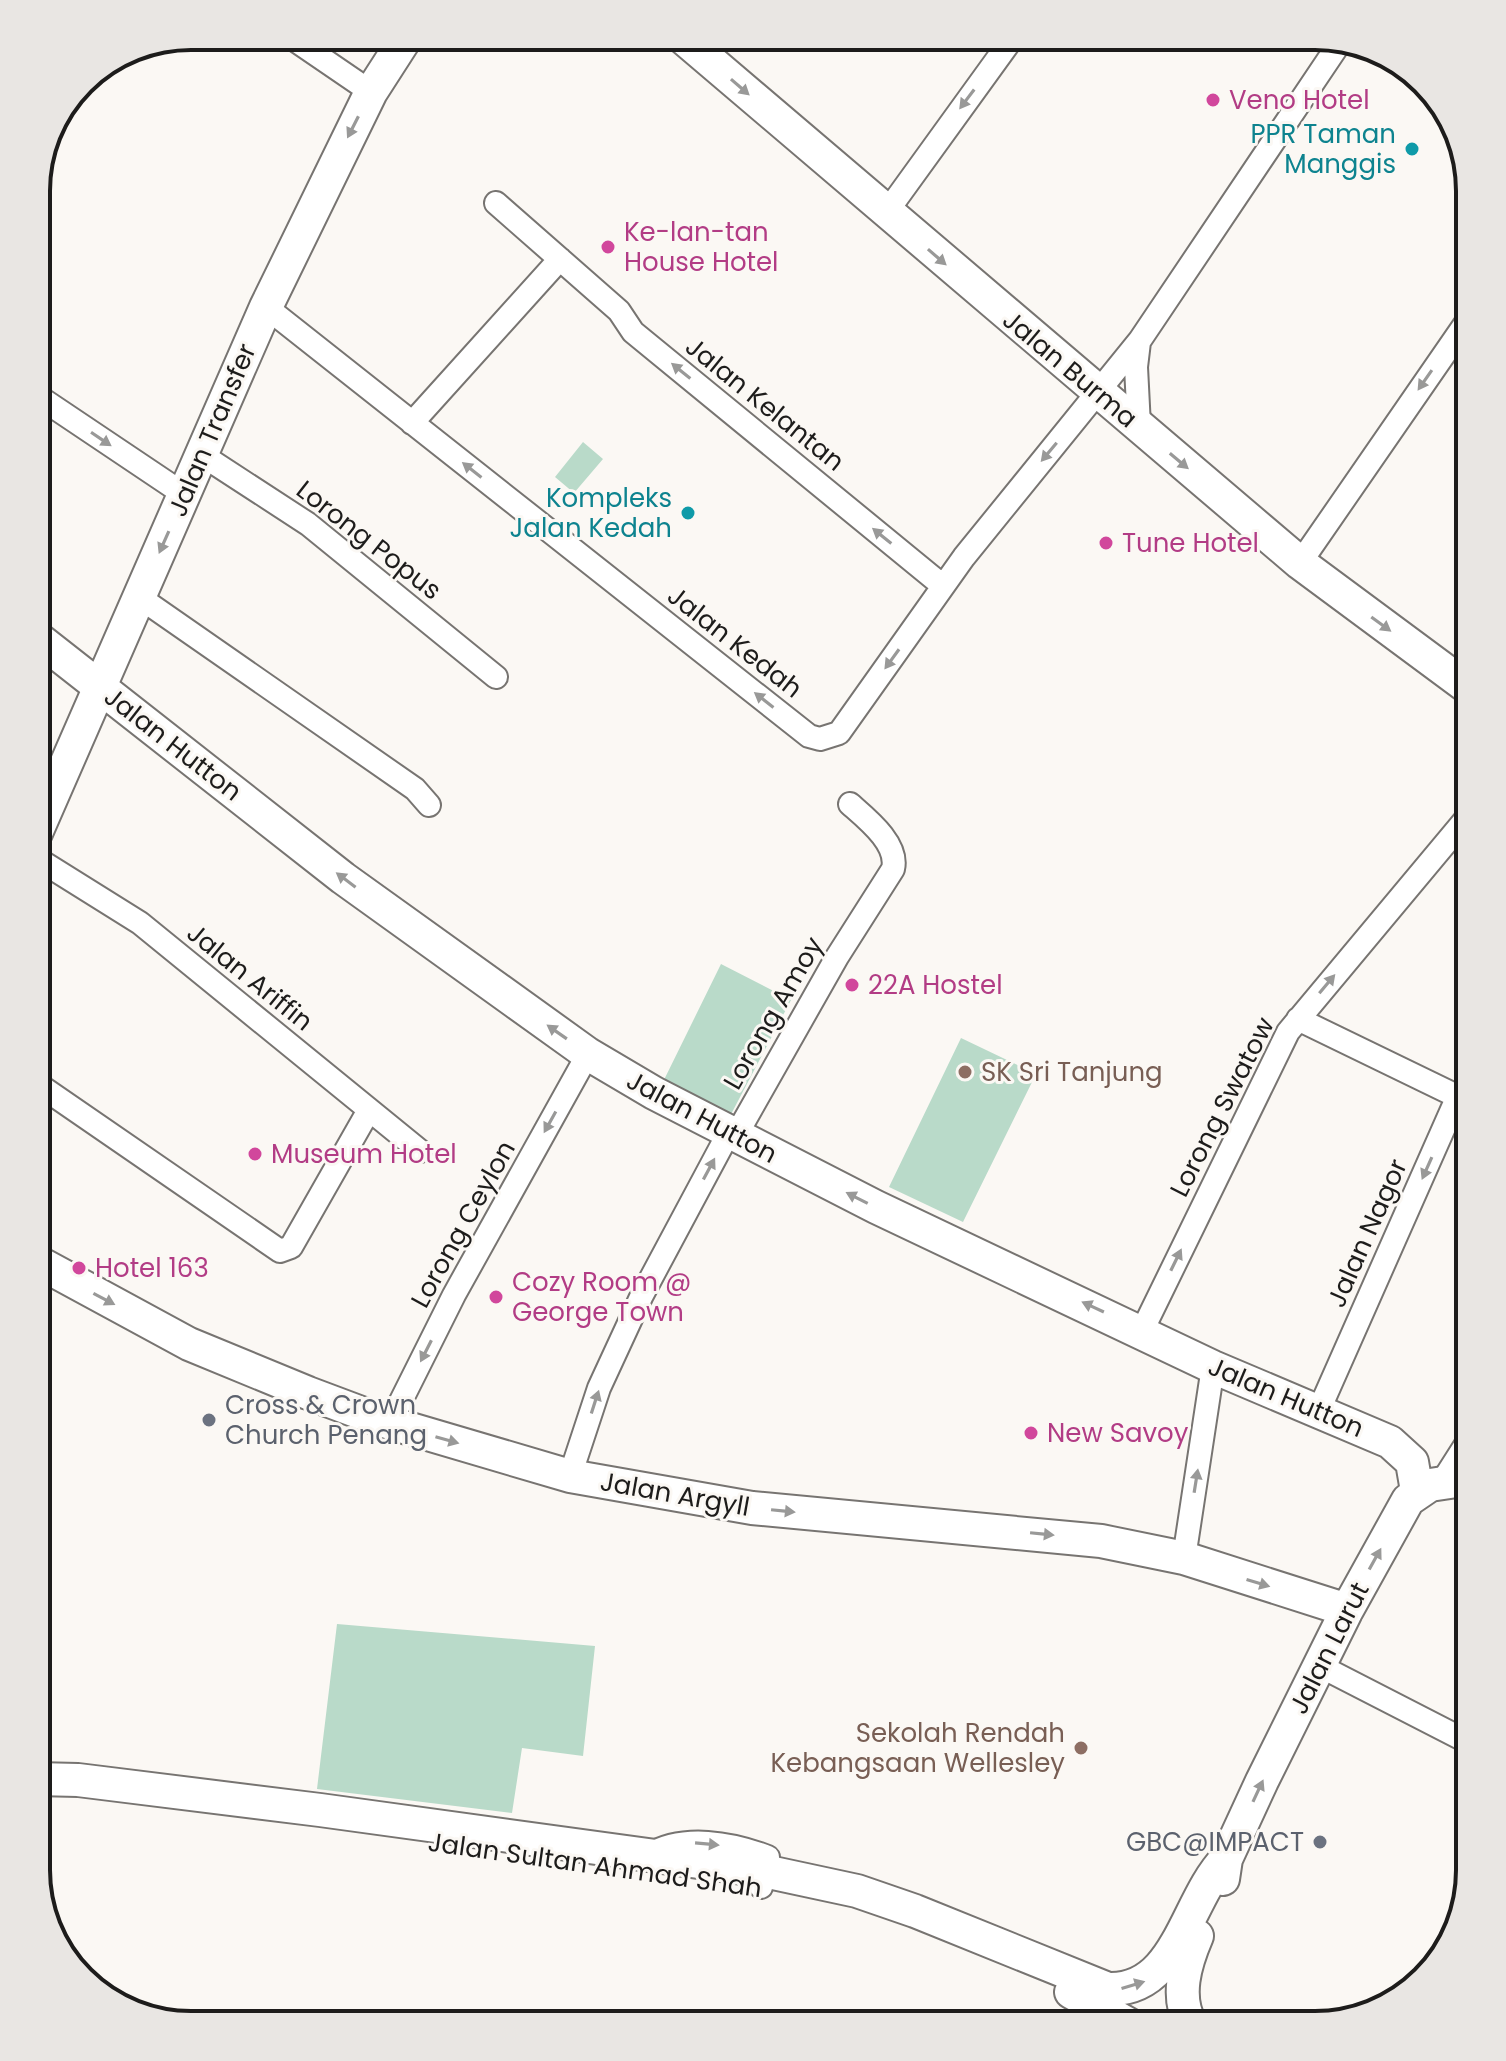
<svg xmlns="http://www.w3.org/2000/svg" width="1506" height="2061" font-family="Poppins,sans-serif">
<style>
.green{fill:#b9dac9}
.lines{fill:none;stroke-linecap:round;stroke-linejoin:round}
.street-casing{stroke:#777471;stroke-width:26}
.secondary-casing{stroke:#777471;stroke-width:36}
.street{stroke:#fff;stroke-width:22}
.secondary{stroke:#fff;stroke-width:32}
.oneway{fill:#999998}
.hotel-dot{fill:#d1479c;stroke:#fbf8f4;stroke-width:3}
.culture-dot{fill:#0f9aa8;stroke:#fbf8f4;stroke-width:3}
.education-dot{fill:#8d6e63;stroke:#fbf8f4;stroke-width:3}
.worship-dot{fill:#6b7280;stroke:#fbf8f4;stroke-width:3}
.labels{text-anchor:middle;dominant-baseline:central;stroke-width:6;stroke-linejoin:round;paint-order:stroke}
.hotel-label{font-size:26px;fill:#b23c85;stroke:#fbf8f4;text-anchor:start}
.culture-label{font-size:26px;fill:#0d838f;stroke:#fbf8f4;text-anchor:end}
.street-label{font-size:26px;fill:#1d1c1b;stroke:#fbf8f4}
.education-label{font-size:26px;fill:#785e54;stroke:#fbf8f4;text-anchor:start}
.worship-label{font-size:26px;fill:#5b616d;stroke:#fbf8f4;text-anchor:start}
.rim{fill:none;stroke:#1d1c1b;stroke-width:4}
</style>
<rect width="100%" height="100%" fill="#fbf8f4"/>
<path class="green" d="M583 442 603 459 574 493 555 477Z
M721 964 791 1000 728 1120 661 1086Z
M961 1038 1036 1074 963 1222 889 1187Z
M337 1624 595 1646 583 1756 522 1748 512 1813 317 1789Z"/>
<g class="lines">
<g class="street-casing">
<path id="street" d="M289 36 371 92
M496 203 619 311 633 332 943 586
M886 213 1014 36
M266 307 809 736 820 739 839 733 964 557 1140 340 1341 41
M36 395 185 495
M412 423 560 259
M1139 426 1136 367 1139 342
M202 455 308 524 496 677
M1300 563 1470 317
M139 597 415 789 429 805
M36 858 140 923 420 1151
M1298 1019 1469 1102
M36 1083 280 1251 291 1247 369 1110
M1142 1331 1288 1032 1470 814
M1319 1410 1458 1096 1470 1081
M390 1423 454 1295 588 1054
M570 1476 599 1388 642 1295 728 1134 743 1123 837 957 893 869C899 844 867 819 850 804
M1442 1482 1470 1438
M1184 1558 1213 1367
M1320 1666 1470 1743
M649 1855C683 1834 732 1843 768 1857L761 1887"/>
</g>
<g class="secondary-casing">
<path id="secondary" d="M681 36 1300 563 1470 689
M36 637 343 878 588 1054 654 1093 876 1207 1213 1367 1390 1442 1412 1462 1417 1491
M36 833 266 307 371 92 407 36
M36 1261 189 1344 308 1393 380 1420 570 1476 752 1508 1101 1541 1184 1558 1347 1610
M36 1779 78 1780 320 1810 764 1871 857 1891 915 1911 1108 1989C1178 1992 1185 1901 1226 1859
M1223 1879 1226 1859 1262 1781 1347 1610 1408 1500 1430 1485 1470 1479
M1071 1992 1130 2025
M1191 2025C1175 1997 1185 1964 1197 1936"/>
</g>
<use href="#street" class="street"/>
<use href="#secondary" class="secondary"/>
</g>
<defs><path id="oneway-solid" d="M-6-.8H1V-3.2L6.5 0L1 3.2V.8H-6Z" transform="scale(2)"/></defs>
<g class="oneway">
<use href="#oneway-solid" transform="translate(740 87) rotate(41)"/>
<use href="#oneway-solid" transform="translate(967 99) rotate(127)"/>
<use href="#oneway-solid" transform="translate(353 127) rotate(117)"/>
<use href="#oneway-solid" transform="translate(937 257) rotate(41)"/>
<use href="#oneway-solid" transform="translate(681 371) rotate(-141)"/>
<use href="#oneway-solid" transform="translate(1425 380) rotate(125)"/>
<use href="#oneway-solid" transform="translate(101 439) rotate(34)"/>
<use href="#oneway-solid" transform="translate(1049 452) rotate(130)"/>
<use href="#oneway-solid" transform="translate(1179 461) rotate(40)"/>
<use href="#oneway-solid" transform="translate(472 470) rotate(-142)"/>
<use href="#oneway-solid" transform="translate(882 536) rotate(-141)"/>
<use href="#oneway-solid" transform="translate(164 542) rotate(114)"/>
<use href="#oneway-solid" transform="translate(1381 624) rotate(36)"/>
<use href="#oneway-solid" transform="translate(892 659) rotate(126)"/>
<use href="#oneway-solid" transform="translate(764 700) rotate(-142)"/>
<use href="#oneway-solid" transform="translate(346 880) rotate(-143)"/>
<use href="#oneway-solid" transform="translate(1327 984) rotate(-50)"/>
<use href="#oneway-solid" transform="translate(557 1032) rotate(-145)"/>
<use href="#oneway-solid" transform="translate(550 1122) rotate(119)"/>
<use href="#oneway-solid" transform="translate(1427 1168) rotate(114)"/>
<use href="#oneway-solid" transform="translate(709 1169) rotate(-62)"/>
<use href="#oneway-solid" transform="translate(857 1198) rotate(-153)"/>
<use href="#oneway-solid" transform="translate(1176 1260) rotate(-64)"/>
<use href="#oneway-solid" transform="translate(104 1299) rotate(28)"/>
<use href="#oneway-solid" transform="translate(1093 1307) rotate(-155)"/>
<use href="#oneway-solid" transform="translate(426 1351) rotate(117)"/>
<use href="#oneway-solid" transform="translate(595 1402) rotate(-72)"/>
<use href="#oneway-solid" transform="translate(447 1440) rotate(16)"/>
<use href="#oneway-solid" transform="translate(1196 1481) rotate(-81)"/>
<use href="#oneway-solid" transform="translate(783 1511) rotate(6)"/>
<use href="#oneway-solid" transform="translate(1042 1534) rotate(6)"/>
<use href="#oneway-solid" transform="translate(1375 1559) rotate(-61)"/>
<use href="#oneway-solid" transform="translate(1258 1583) rotate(17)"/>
<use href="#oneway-solid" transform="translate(1258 1791) rotate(-65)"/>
<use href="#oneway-solid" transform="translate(707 1844) rotate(5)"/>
<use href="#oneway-solid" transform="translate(1133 1985) rotate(-17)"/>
</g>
<g class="hotel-dot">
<circle cx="1213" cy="100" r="8"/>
<circle cx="608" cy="247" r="8"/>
<circle cx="1106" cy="543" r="8"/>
<circle cx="852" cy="985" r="8"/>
<circle cx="255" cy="1154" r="8"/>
<circle cx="79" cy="1268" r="8"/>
<circle cx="496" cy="1297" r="8"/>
<circle cx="1031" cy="1433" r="8"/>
</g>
<g class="culture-dot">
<circle cx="1412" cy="149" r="8"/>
<circle cx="688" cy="513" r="8"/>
</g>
<g class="education-dot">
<circle cx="965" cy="1072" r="8"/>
<circle cx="1081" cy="1748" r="8"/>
</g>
<g class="worship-dot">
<circle cx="209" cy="1420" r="8"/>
<circle cx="1320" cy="1842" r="8"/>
</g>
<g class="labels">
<g class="hotel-label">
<text x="1229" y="100">Veno Hotel</text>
<text x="624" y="232">Ke-lan-tan<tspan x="624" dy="30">House Hotel</tspan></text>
<text x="1122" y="543">Tune Hotel</text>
<text x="868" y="985">22A Hostel</text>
<text x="271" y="1154">Museum Hotel</text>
<text x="95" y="1268">Hotel 163</text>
<text x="512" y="1282">Cozy Room @<tspan x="512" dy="30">George Town</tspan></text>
<text x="1047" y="1433">New Savoy</text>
</g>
<g class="culture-label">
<text x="1396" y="134">PPR Taman<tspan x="1396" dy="30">Manggis</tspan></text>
<text x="672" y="498">Kompleks<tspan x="672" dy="30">Jalan Kedah</tspan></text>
</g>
<g class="street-label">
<text transform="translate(1070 369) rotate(40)">Jalan Burma</text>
<text transform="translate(765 404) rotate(39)">Jalan Kelantan</text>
<text transform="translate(212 430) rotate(-67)">Jalan Transfer</text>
<text transform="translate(369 540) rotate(38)">Lorong Popus</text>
<text transform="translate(735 642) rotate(38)">Jalan Kedah</text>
<text transform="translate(173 744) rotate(38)">Jalan Hutton</text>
<text transform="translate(250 977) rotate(39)">Jalan Ariffin</text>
<text transform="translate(773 1013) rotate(-60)">Lorong Amoy</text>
<text transform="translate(1222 1107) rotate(-63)">Lorong Swatow</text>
<text transform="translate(702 1117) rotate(28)">Jalan Hutton</text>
<text transform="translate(463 1224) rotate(-61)">Lorong Ceylon</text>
<text transform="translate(1367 1233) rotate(-66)">Jalan Nagor</text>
<text transform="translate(1286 1397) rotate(23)">Jalan Hutton</text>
<text transform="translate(675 1494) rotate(10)">Jalan Argyll</text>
<text transform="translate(1329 1648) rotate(-63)">Jalan Larut</text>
<text transform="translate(595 1865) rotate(8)">Jalan Sultan Ahmad Shah</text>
</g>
<g class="education-label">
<text x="981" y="1072">SK Sri Tanjung</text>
<text x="1065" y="1733" text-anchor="end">Sekolah Rendah<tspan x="1065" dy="30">Kebangsaan Wellesley</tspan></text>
</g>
<g class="worship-label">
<text x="225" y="1405">Cross &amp; Crown<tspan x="225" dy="30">Church Penang</tspan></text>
<text x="1304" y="1842" text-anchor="end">GBC@IMPACT</text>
</g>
</g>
<path d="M0 0H1506V2061H0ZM191 50H1315A141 141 0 0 1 1456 191V1870A141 141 0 0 1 1315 2011H191A141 141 0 0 1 50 1870V191A141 141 0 0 1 191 50Z" fill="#e9e6e3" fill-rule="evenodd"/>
<path class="rim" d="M191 50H1315A141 141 0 0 1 1456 191V1870A141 141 0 0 1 1315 2011H191A141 141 0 0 1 50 1870V191A141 141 0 0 1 191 50Z"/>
</svg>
